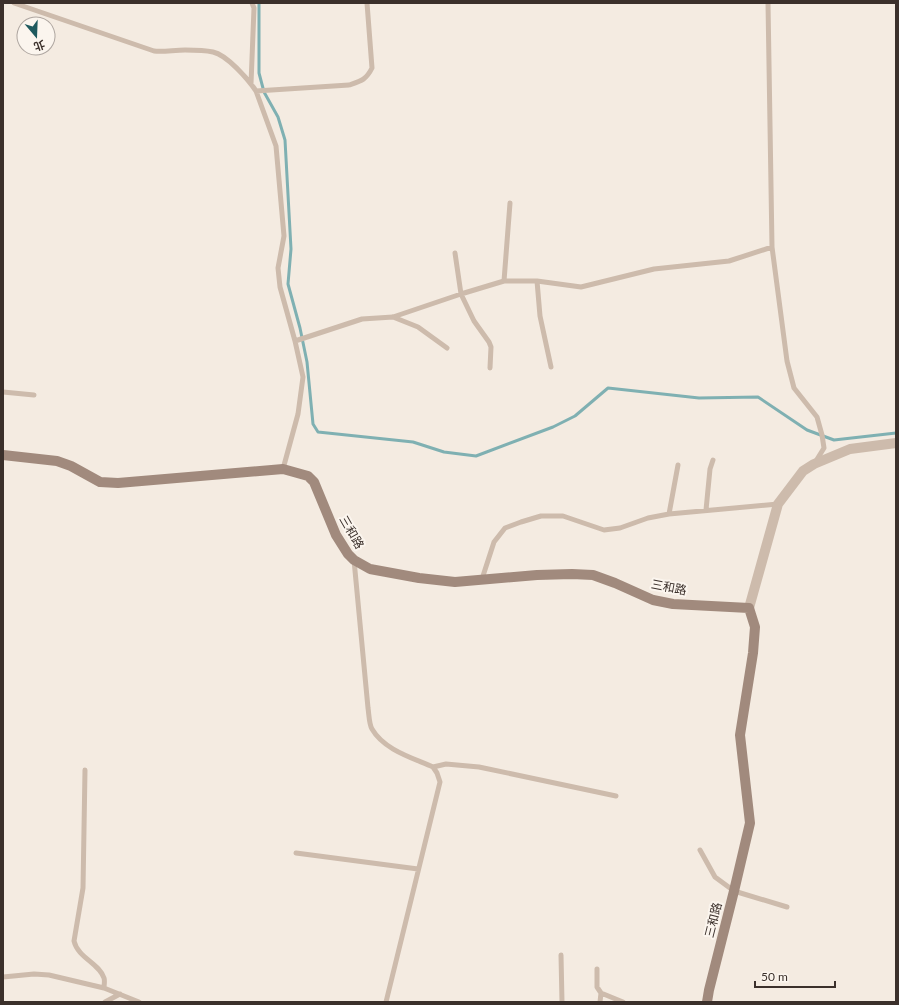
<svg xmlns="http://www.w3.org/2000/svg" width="899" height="1005" font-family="Lato,'Noto Sans TC',sans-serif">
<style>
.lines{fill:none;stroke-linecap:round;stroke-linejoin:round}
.stream{stroke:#7fb0b2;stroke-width:3}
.service{stroke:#cdbbac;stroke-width:5}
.minor{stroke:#cdbbac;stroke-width:10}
.secondary{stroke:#a18a7d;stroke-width:10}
.labels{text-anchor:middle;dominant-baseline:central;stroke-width:4;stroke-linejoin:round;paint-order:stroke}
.street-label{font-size:12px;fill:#3b302b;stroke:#fbf5ee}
</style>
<rect width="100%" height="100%" fill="#f4ebe1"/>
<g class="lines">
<path class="stream" d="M259 3V73L264 92 278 117 285 140 291 249 288 284 300 328 307 362 313 424 318 432 413 442 444 452 476 456 553 427 575 416 608 388 699 398 758 397 807 430 834 440 896 433"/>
<path class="service" d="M14 3 154 51C164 52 174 50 185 50 193 50 204 50 213 52 227 55 248 79 256 91L276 146 284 236 278 268 280 287 295 341 303 377 298 414 283 469
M768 3 772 247 787 361 794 388 817 417 822 435 824 448 816 461
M251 84 254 8 252 3
M256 91 349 85C361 81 366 80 372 68L367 3
M455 253 461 294 474 321 489 342 491 347 490 368
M504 281 510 203
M537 281 540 316 551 367
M393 317 418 327 447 348
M295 341 362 319 393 317 461 294 504 281H537L581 287 654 269 729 261 772 247
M3 392 34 395
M706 510 710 469 713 460
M669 514 678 465
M354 560 368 708C369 714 369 724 372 729 384 750 413 758 433 767L437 773 440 782 386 1002
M482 579 494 542 505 528 521 522 541 516H563L604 530 620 528 648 518 669 514 778 504
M433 767 446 764 479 767 616 796
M85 770 83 888 74 941C78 958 99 963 104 978 105 981 104 985 104 988
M700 850 715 877 734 891 787 907
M296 853 418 869
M561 955 562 1002
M597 969V987L601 993 600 1002
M3 977 34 974 49 975 104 988 139 1002
M601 993 623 1002
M105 1002 120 994"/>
<path class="minor" d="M749 608 778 504 803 471 814 464 850 449 896 443"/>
<path class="secondary" d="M3 455 57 461 71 466 100 482 118 483 283 469 308 476 314 482 336 535 348 554 354 560 370 569 419 578 455 582 537 575 572 574 593 575 615 583 653 600 673 604 749 608 755 627 753 653 740 735 750 823 734 891 709 990 707 1002"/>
</g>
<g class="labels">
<g class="street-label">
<text transform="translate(352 532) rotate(60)">三和路</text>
<text transform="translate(669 587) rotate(11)">三和路</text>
<text transform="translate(713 920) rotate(-76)">三和路</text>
</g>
</g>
<rect width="899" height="1005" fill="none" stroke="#3b302b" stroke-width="8"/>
<g transform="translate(36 36) rotate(161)"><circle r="19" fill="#fbf5ee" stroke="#aea6a0"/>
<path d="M0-3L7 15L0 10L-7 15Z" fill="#1f5a5e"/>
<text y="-6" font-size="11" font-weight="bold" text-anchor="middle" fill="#3b302b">北</text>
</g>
<path d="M755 981v6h80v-6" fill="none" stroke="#3b302b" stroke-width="2"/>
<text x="761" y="981" font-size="12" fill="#3b302b" stroke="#fbf5ee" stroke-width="3" paint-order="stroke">50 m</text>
</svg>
